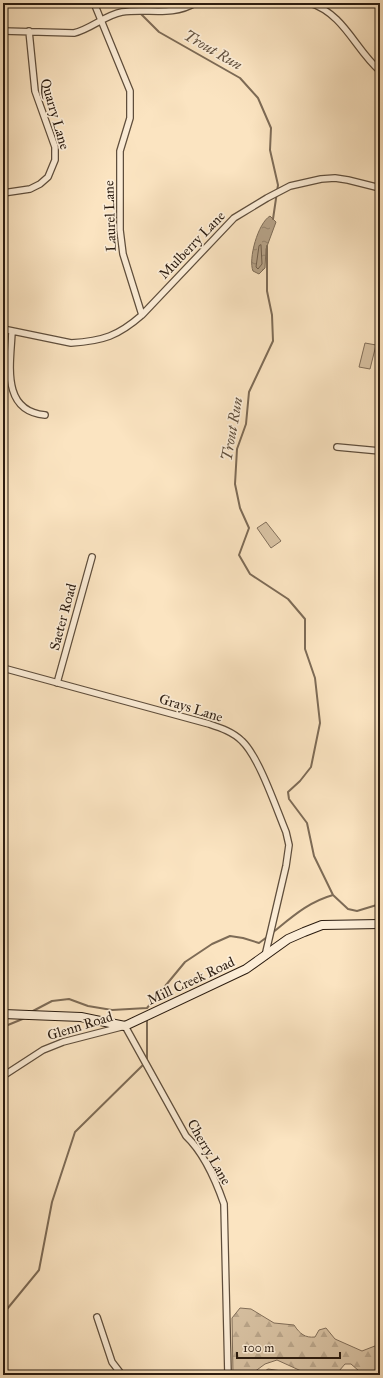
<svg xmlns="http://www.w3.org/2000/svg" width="383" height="1378" font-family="'IM FELL Great Primer',serif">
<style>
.forest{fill:url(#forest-firs);stroke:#826f5a}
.pitch{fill:#d8c2a3;stroke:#826f5a}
.water{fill:url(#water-ripples);stroke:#7d6b56}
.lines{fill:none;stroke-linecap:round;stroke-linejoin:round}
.shore{stroke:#705e4a;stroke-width:1}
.stream{stroke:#7d6b56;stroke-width:2}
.street-casing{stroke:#5f4e3c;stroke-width:8}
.secondary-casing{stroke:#2b1c10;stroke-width:10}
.street{stroke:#fcedd7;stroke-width:5.5}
.secondary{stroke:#fcedd7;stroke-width:8}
.labels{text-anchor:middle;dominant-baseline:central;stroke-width:3.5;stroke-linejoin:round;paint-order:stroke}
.street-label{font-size:14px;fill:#2b1c10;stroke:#fcedd7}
.water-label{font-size:15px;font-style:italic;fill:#62513f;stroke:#fcedd7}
</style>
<defs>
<pattern id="forest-firs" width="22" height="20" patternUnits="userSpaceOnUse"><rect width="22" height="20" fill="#d8c2a3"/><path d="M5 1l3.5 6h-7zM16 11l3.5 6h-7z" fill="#baa68b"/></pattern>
<pattern id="water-ripples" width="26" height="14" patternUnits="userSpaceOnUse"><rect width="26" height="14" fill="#b4a085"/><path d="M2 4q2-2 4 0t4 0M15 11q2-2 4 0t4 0" fill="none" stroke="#93826b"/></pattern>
</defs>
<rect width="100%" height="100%" fill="#fbe4c1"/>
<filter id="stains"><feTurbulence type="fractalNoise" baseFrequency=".005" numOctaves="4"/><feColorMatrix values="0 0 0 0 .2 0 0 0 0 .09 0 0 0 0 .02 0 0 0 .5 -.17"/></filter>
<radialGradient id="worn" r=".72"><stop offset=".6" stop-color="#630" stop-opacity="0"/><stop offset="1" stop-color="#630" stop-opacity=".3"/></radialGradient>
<path class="forest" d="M240 1308 251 1309 274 1323 294 1325C300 1334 305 1338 315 1337L319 1330 326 1328 335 1339 362 1351 380 1344V1375L359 1371 351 1364H345L339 1371 344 1375H310L277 1360 265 1364 250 1375H233L232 1318Z
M268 1369 282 1371 291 1375H259Z"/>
<path class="pitch" d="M365 343 376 345 370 369 359 367Z
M266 522 281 541 271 548 257 528Z"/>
<path class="water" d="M270 216 276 222 266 249 265 268 259 274 253 271C248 259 258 223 270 216Z"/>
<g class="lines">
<path class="shore" d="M261 245 262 264 258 269 256 267 259 246Z"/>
<path class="stream" d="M132 3 137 10
M140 13 159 32 240 78 258 98 271 128 270 150 278 185 273 219
M267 246V291L272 315 273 341 249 392 246 424 237 449 235 484 240 508 249 528 239 555 250 574 288 599 305 619V649L315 678 320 723 311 767 300 781 288 792 289 799 307 823 314 856 333 895 348 909 357 911 380 904
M272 933C292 917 308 902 333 895
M31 1012 52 1001 69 999 88 1006 112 1010 147 1008 185 962 212 944 230 936 243 938 259 943 267 937
M3 1027 25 1018
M3 1314 39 1270 52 1202 75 1132 147 1061V1017"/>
<g class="street-casing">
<path id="street" d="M310 3C344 14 355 49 380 71
M3 31 74 33C91 29 105 15 122 12 147 8 172 17 195 3
M3 193 30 189 40 184 48 177 55 160V147L35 91 29 31
M142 315 234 218 267 198 290 186 321 179 335 178 348 180 380 188
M3 329 71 343C103 341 118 336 142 315L123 254 120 230V151L130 118V91L94 3
M12 331C11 362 0 411 45 415
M337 447 380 451
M3 668 209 724C221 728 233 732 242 741 259 757 276 808 286 832L289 845 286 866 265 956
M57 683 92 557
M3 1076 43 1050 63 1042 125 1026 186 1136C204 1153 216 1181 224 1204L228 1375
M97 1317 112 1362 122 1375"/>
</g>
<g class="secondary-casing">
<path id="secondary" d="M3 1014 81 1017 125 1026 246 969 288 939 304 932 322 925 380 924"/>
</g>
<use href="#street" class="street"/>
<use href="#secondary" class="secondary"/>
</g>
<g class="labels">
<g class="street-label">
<text transform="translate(55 114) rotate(74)">Quarry Lane</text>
<text transform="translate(110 216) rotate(-92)">Laurel Lane</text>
<text transform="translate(192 245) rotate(-46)">Mulberry Lane</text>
<text transform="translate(63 617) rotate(-75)">Saeter Road</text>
<text transform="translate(191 708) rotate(17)">Grays Lane</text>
<text transform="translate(191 981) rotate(-25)">Mill Creek Road</text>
<text transform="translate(80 1026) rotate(-17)">Glenn Road</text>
<text transform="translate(209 1152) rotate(60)">Cherry Lane</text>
</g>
<g class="water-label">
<text transform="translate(213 50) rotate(30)">Trout Run</text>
<text transform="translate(232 429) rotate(-80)">Trout Run</text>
</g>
</g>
<rect width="383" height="1378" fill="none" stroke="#fbe4c1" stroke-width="16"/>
<rect x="4" y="4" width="375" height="1370" fill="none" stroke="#2b1c10" stroke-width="2"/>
<rect x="8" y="8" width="367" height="1362" fill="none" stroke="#2b1c10"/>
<path d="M237 1352v6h103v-6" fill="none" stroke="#2b1c10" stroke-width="2"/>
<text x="243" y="1352" font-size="12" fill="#2b1c10" stroke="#fcedd7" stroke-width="3" paint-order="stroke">100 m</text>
<rect width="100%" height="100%" filter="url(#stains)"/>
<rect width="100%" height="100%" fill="url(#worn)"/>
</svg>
